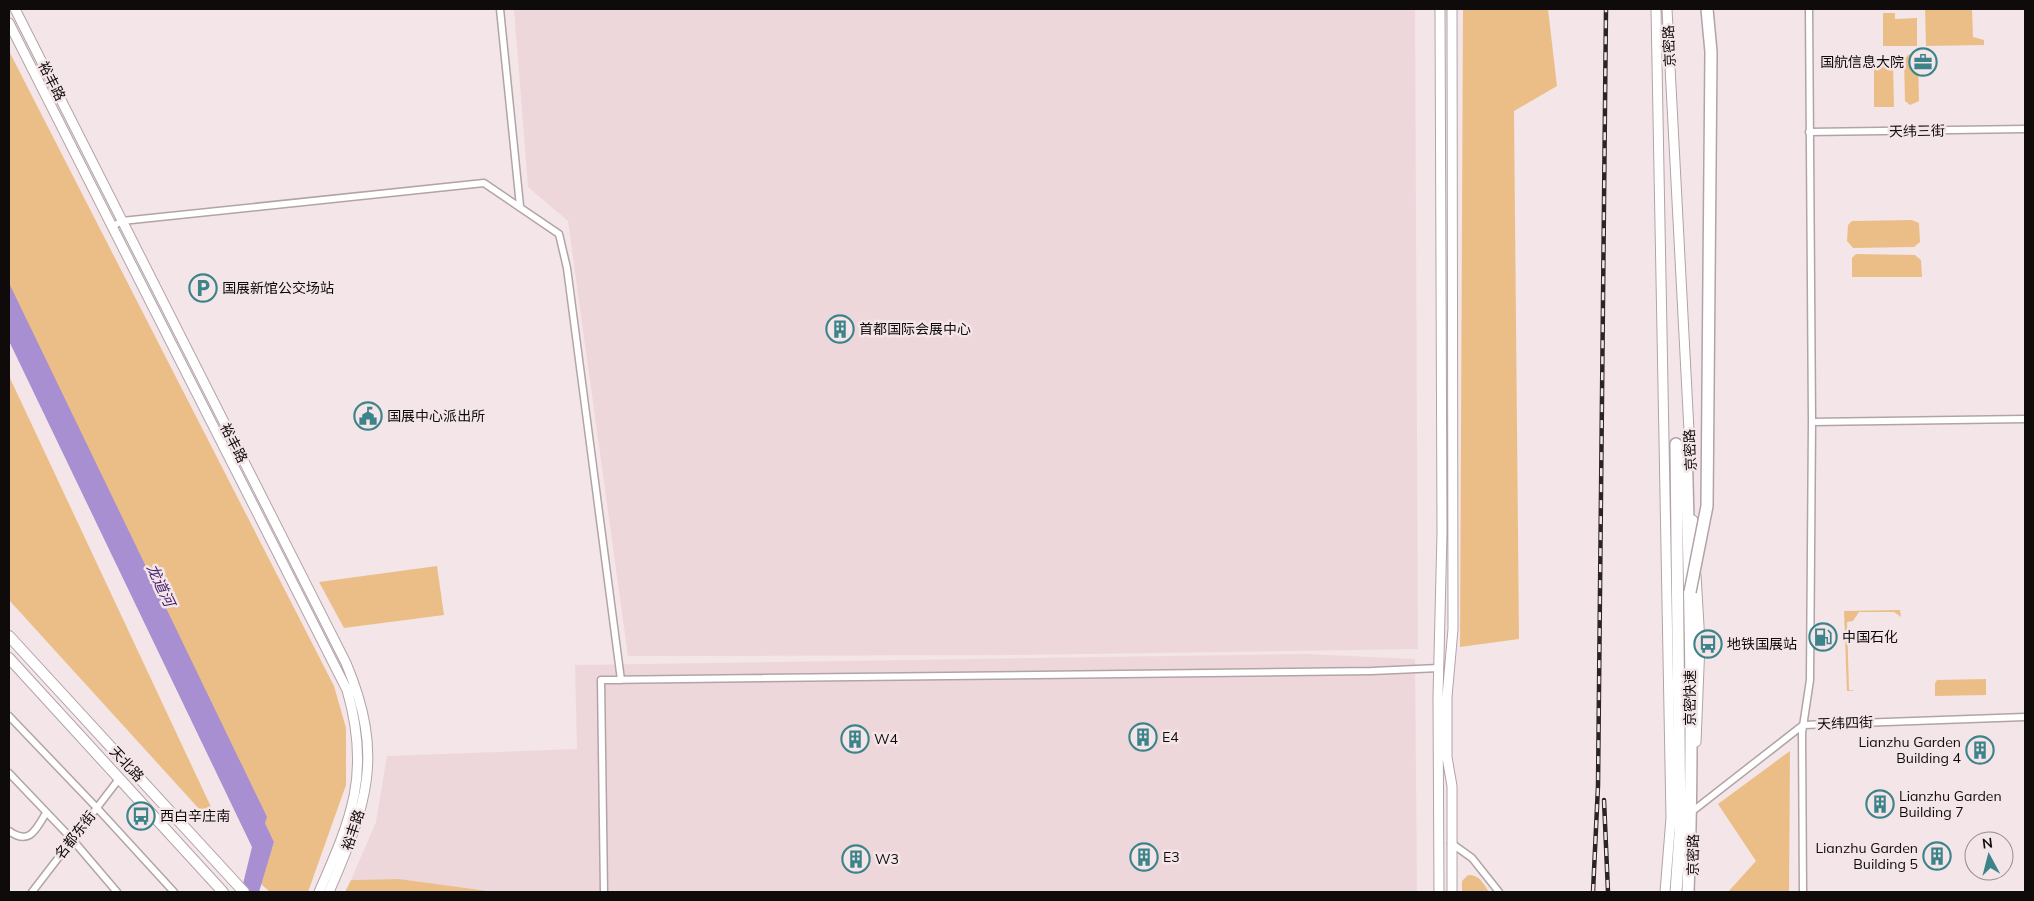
<svg xmlns="http://www.w3.org/2000/svg" width="2034" height="901" font-family="Mulish,'Noto Sans SC',sans-serif">
<style>
.built{fill:#eed7db}
.green{fill:#ecbe87}
.water{fill:#a88fd2}
.lines{fill:none;stroke-linecap:round;stroke-linejoin:round}
.street-casing{stroke:#b2a4a6;stroke-width:9}
.secondary-casing{stroke:#b2a4a6;stroke-width:11}
.primary-casing{stroke:#b2a4a6;stroke-width:12}
.highway-casing{stroke:#b2a4a6;stroke-width:14}
.street{stroke:#fff;stroke-width:6}
.secondary{stroke:#fff;stroke-width:9}
.primary{stroke:#fff;stroke-width:10}
.highway{stroke:#fff;stroke-width:11}
.rail-casing{stroke:#2a2525;stroke-width:4.5}
.rail{stroke:#f4e5e8;stroke-width:2.5;stroke-dasharray:8;stroke-linecap:butt}
.highway-bridge-casing{stroke:#b2a4a6;stroke-width:14;stroke-linecap:butt}
.highway-bridge{stroke:#fff;stroke-width:11}
.labels{text-anchor:middle;dominant-baseline:central;stroke-width:5;stroke-linejoin:round;paint-order:stroke}
.street-label{font-size:14px;fill:#0f0b0b;stroke:#f4e5e8}
.poi-label{font-size:14px;fill:#0f0b0b;stroke:#f4e5e8;text-anchor:start}
.water-label{font-size:15px;font-style:italic;fill:#441e6d;stroke:#f4e5e8}
</style>
<rect width="100%" height="100%" fill="#f4e5e8"/>
<path class="built" d="M514 9H1415L1418 649 1017 655 628 656 568 221 528 187Z
M1306 654 1415 659 1417 892H496L399 879 351 880 376 822 387 756 577 749 575 665Z"/>
<path class="green" d="M1463 9H1548L1557 86 1514 111 1519 639 1460 647Z
M1925 9H1972L1973 37 1984 40V45L1926 46Z
M1883 13H1895V19L1917 18V46H1883Z
M9 51 334 686 346 728V785L308 892H270L261 884 274 842 9 284Z
M1912 54 1918 59 1919 101 1910 105 1905 101 1904 60 1908 55Z
M1874 64H1893L1894 107H1874Z
M1912 220 1919 223 1920 242 1914 247 1853 248 1847 241 1848 225 1852 221Z
M1856 254 1915 255 1921 260 1922 277H1852V258Z
M9 376 219 824 211 822 9 600Z
M437 566 444 615 344 628 319 582Z
M1900 610 1901 617 1894 612H1859L1853 621 1847 622 1849 690 1855 691H1847L1844 611Z
M1986 679V695L1935 696V683L1937 680Z
M1790 751 1789 892H1728L1756 861 1718 804Z
M1468 875C1480 875 1483 883 1489 892H1462V881Z
M399 879 496 892H345L351 880Z"/>
<path class="water" d="M9 283 267 817 265 823 274 842 259 892H241L252 847 9 341Z"/>
<g class="lines">
<g class="street-casing">
<path id="street" d="M500 9 520 206
M1809 132 2025 129
M113 226 122 221 484 183 559 234 567 268 621 680
M1812 422 2025 419
M9 716 97 808 174 892
M9 773 71 838 117 892
M1694 810 1803 725 2025 717
M9 831C30 846 36 829 46 813
M1451 843 1472 858 1499 892
M32 892 119 779
M604 892 601 680 1372 671 1439 668
M1803 892 1802 733 1810 680 1812 422 1809 9"/>
</g>
<g class="secondary-casing">
<path id="secondary" d="M15 9 346 663C385 756 367 804 329 892
M1656 9 1671 818 1665 892
M1667 9 1690 450
M9 23 347 690C371 773 352 817 319 892
M1693 520 1695 552
M1696 575 1700 643 1696 742
M1439 892 1438 697 1442 533 1440 9
M1452 892V786L1447 757V697L1453 629 1452 9"/>
</g>
<g class="primary-casing">
<path id="primary" d="M9 636 244 892
M9 658 223 892"/>
</g>
<g class="highway-casing">
<path id="highway" d="M1686 443C1690 593 1694 743 1688 892
M1676 892 1680 834 1676 444"/>
</g>
<use href="#street" class="street"/>
<use href="#secondary" class="secondary"/>
<use href="#primary" class="primary"/>
<use href="#highway" class="highway"/>
<g class="rail-casing">
<path id="rail" d="M1604 800 1608 892
M1593 892 1598 786 1606 9"/>
</g>
<use href="#rail" class="rail"/>
<g class="highway-bridge-casing">
<path id="highway-bridge" d="M1690 592 1707 506 1711 52 1707 9"/>
</g>
<use href="#highway-bridge" class="highway-bridge"/>
</g>
<defs>
<g id="office-ring" transform="scale(1.4375)"><circle r="9.5" fill="#f4e5e8" stroke="#3c848a" stroke-width="1.5"/><path d="M-6-3h4V-5.5h4V-3h4V5H-6ZM-1-4.5V-3h2v-1.5ZM-6 0V1H6V0Z" fill="#3c848a"/></g>
<g id="parking-ring" transform="scale(1.4375)"><circle r="9.5" fill="#f4e5e8" stroke="#3c848a" stroke-width="1.5"/><path d="M-3.5-5.5H1a3.5 3.5 0 0 1 0 7H-1V5.5H-3.5ZM-1-3.4V-.6H.8a1.4 1.4 0 0 0 0-2.8Z" fill="#3c848a"/></g>
<g id="building-ring" transform="scale(1.4375)"><circle r="9.5" fill="#f4e5e8" stroke="#3c848a" stroke-width="1.5"/><path d="M-4-6H4V6H1V3H-1V6H-4ZM-2.5-4.3h1.7v1.8h-1.7ZM.8-4.3h1.7v1.8H.8ZM-2.5-1h1.7V.8h-1.7ZM.8-1h1.7V.8H.8Z" fill="#3c848a"/></g>
<g id="civic-ring" transform="scale(1.4375)"><circle r="9.5" fill="#f4e5e8" stroke="#3c848a" stroke-width="1.5"/><path d="M-.6-6.5H3V-4.5H.6V-3L4-1V1h2V6H-6V1h2V-1L-.6-3ZM-1.2 2.5V6h2.4V2.5Z" fill="#3c848a"/></g>
<g id="fuel-ring" transform="scale(1.4375)"><circle r="9.5" fill="#f4e5e8" stroke="#3c848a" stroke-width="1.5"/><path d="M-5.5-6h7V0h2V4h1.3V-2.5L3-4.5l.8-.8L6-3V5H2.5V1h-1V6h-7ZM-4.2-4.7v3.2H.2V-4.7Z" fill="#3c848a"/></g>
<g id="bus-ring" transform="scale(1.4375)"><circle r="9.5" fill="#f4e5e8" stroke="#3c848a" stroke-width="1.5"/><path d="M-5-6H5V4H4V6H2V4H-2V6H-4V4H-5ZM-3.5-4V0h7V-4ZM-3.5 1.2v1.5H-2V1.2ZM2 1.2v1.5H3.5V1.2Z" fill="#3c848a"/></g>
</defs>
<g fill-rule="evenodd">
<use href="#office-ring" x="1923" y="62"/>
<use href="#parking-ring" x="203" y="288"/>
<use href="#building-ring" x="840" y="329"/>
<use href="#civic-ring" x="368" y="416"/>
<use href="#fuel-ring" x="1823" y="637"/>
<use href="#bus-ring" x="1708" y="644"/>
<use href="#building-ring" x="1143" y="737"/>
<use href="#building-ring" x="855" y="739"/>
<use href="#building-ring" x="1980" y="750"/>
<use href="#building-ring" x="1880" y="804"/>
<use href="#bus-ring" x="141" y="816"/>
<use href="#building-ring" x="1937" y="856"/>
<use href="#building-ring" x="1144" y="857"/>
<use href="#building-ring" x="856" y="859"/>
</g>
<g class="labels">
<g class="street-label">
<text transform="translate(1669 46) rotate(-93)">京密路</text>
<text transform="translate(52 81) rotate(63)">裕丰路</text>
<text transform="translate(1917 131) rotate(-1)">天纬三街</text>
<text transform="translate(234 443) rotate(63)">裕丰路</text>
<text transform="translate(1690 450) rotate(-93)">京密路</text>
<text transform="translate(1690 698) rotate(-90)">京密快速</text>
<text transform="translate(1845 723) rotate(-2)">天纬四街</text>
<text transform="translate(127 764) rotate(47)">天北路</text>
<text transform="translate(353 830) rotate(-72)">裕丰路</text>
<text transform="translate(75 835) rotate(-52)">名都东街</text>
<text transform="translate(1693 855) rotate(-89)">京密路</text>
</g>
<g class="poi-label">
<text x="1904" y="62" text-anchor="end">国航信息大院</text>
<text x="222" y="288">国展新馆公交场站</text>
<text x="859" y="329">首都国际会展中心</text>
<text x="387" y="416">国展中心派出所</text>
<text x="1842" y="637">中国石化</text>
<text x="1727" y="644">地铁国展站</text>
<text x="1162" y="737">E4</text>
<text x="874" y="739">W4</text>
<text x="1961" y="742" text-anchor="end">Lianzhu Garden<tspan x="1961" dy="16">Building 4</tspan></text>
<text x="1899" y="796">Lianzhu Garden<tspan x="1899" dy="16">Building 7</tspan></text>
<text x="160" y="816">西白辛庄南</text>
<text x="1918" y="848" text-anchor="end">Lianzhu Garden<tspan x="1918" dy="16">Building 5</tspan></text>
<text x="1163" y="857">E3</text>
<text x="875" y="859">W3</text>
</g>
<g class="water-label">
<text transform="translate(161 585) rotate(65)">龙道河</text>
</g>
</g>
<rect width="2034" height="901" fill="none" stroke="#0f0b0b" stroke-width="20"/>
<g transform="translate(1989 856) rotate(353)"><circle r="24" fill="#f4e5e8" stroke="#988e90"/>
<path d="M0-4L9 19L0 12L-9 19Z" fill="#3c848a"/>
<text y="-8" font-size="14" font-weight="bold" text-anchor="middle" fill="#0f0b0b">N</text>
</g>
</svg>
